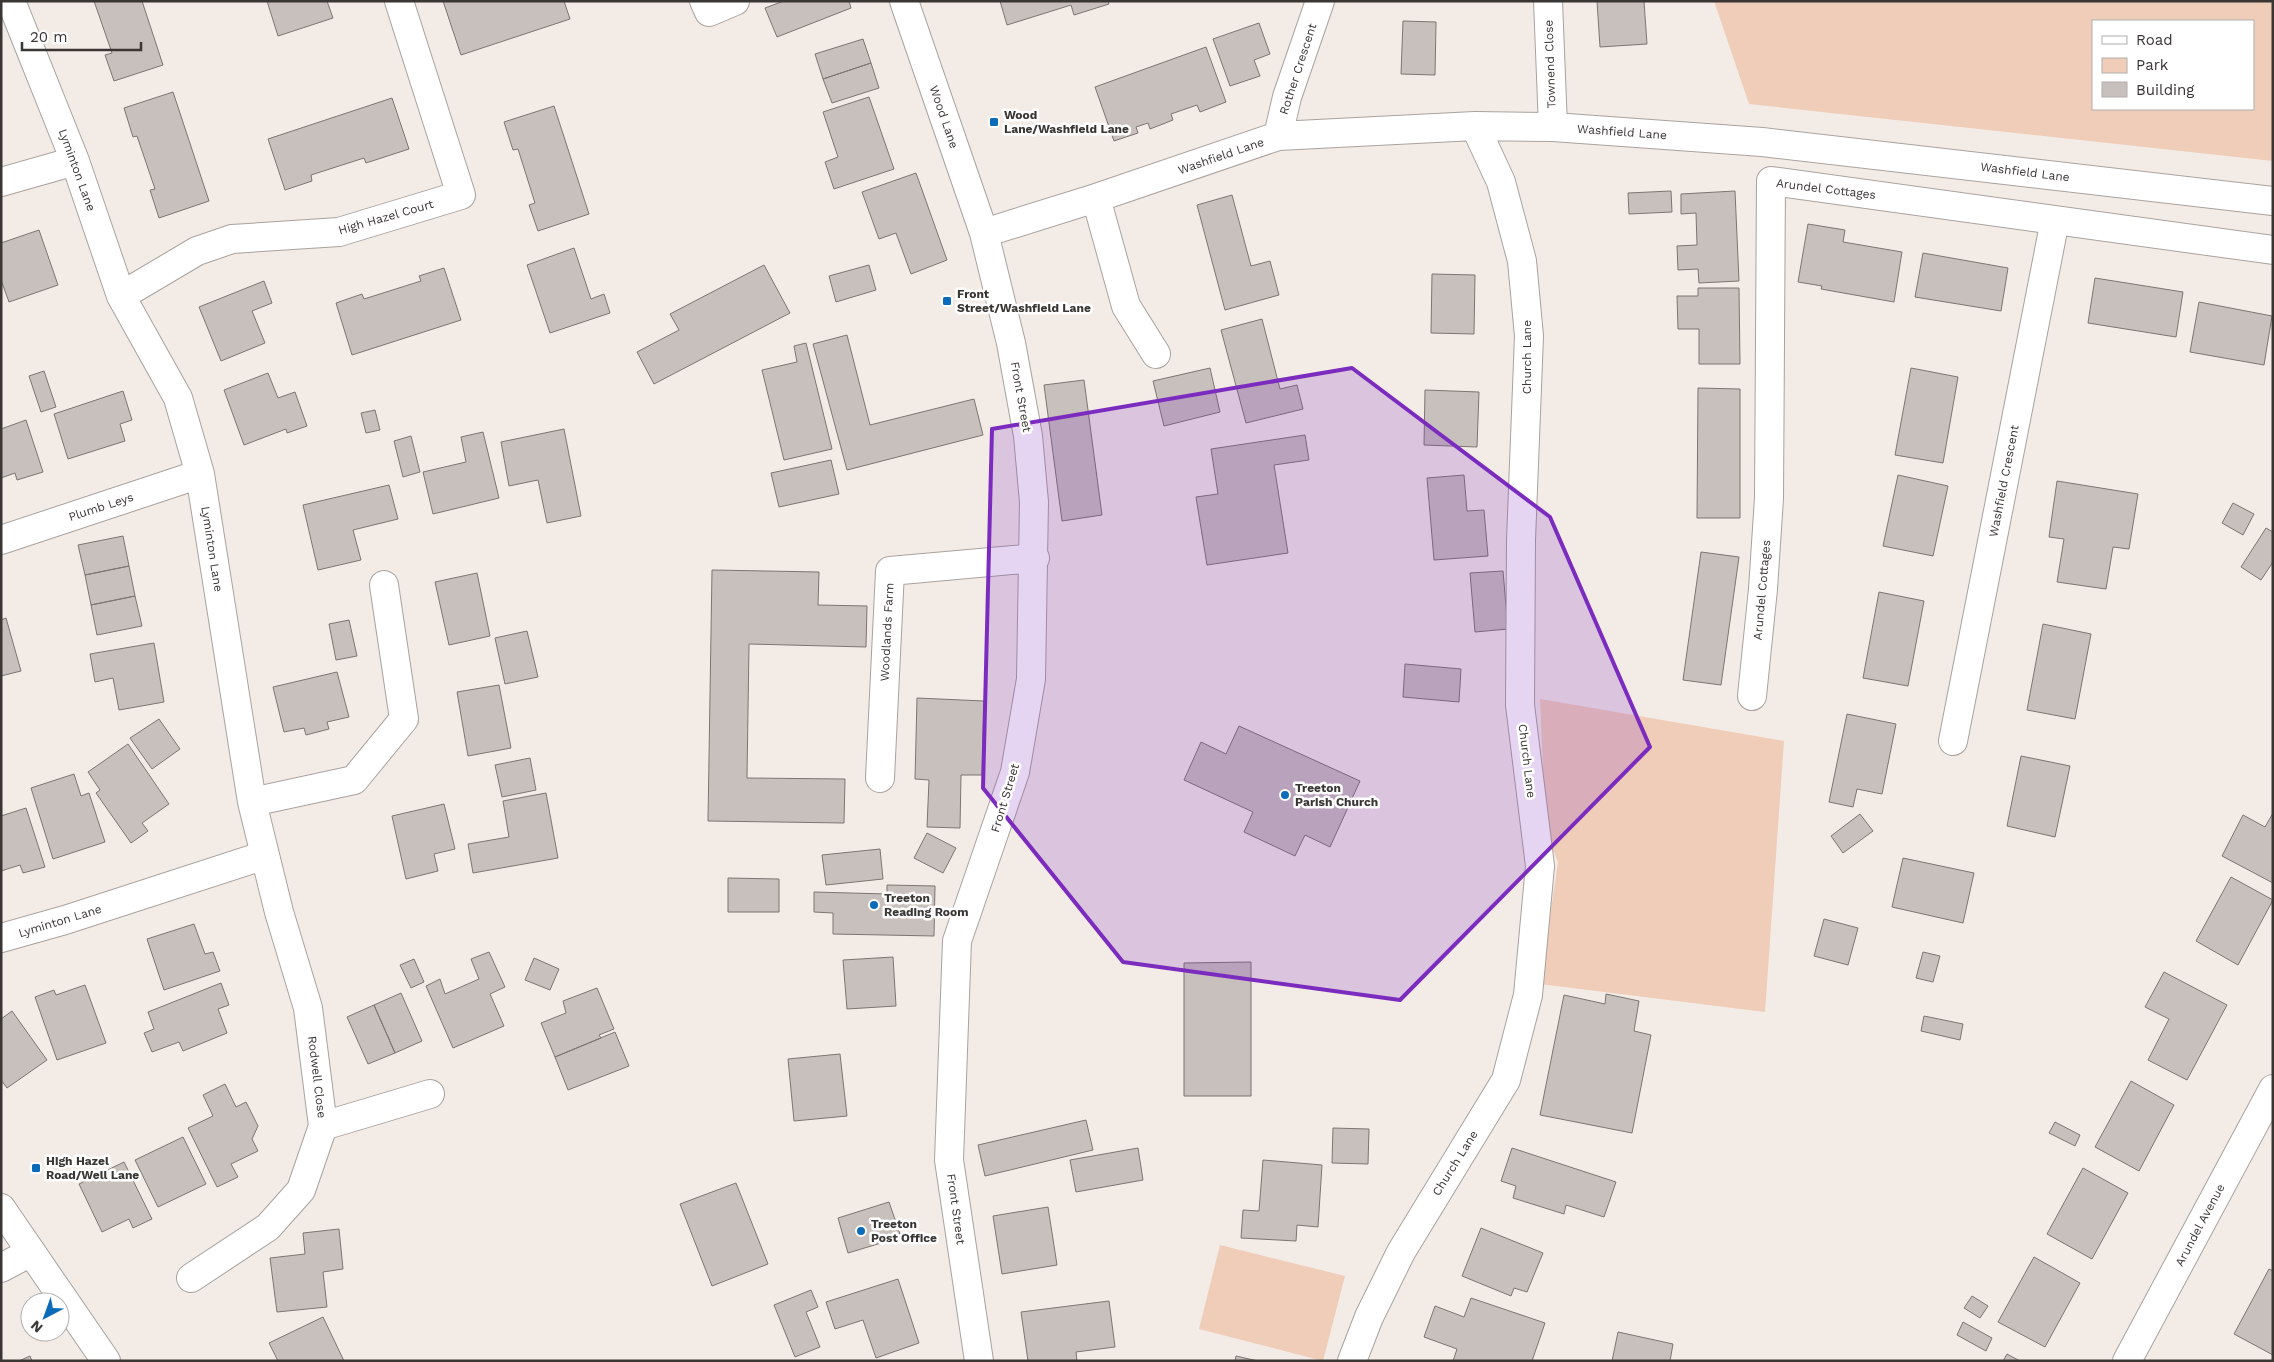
<svg xmlns="http://www.w3.org/2000/svg" width="2274" height="1362" font-family="'Work Sans',sans-serif">
<style>
.green{fill:#f0cdb8;fill-rule:evenodd}
.building{fill:#c8c0bc;stroke:#7c7571}
.lines{fill:none;stroke-linecap:round;stroke-linejoin:round}
.minor-casing{stroke:#a9a29e;stroke-width:30}
.major-casing{stroke:#a9a29e;stroke-width:30}
.minor{stroke:#fff;stroke-width:28}
.major{stroke:#fff;stroke-width:28}
.marked{fill:#7b2cbf;fill-opacity:0.2;stroke:#7b2cbf;stroke-width:4;stroke-linejoin:round}
.poi-dot{fill:#0b6bb8;stroke:#fff;stroke-width:2}
.labels{text-anchor:middle;dominant-baseline:central;stroke-width:5;stroke-linejoin:round;paint-order:stroke}
.street-label{font-size:12px;fill:#393634;stroke:#fff}
.poi-label{font-size:12px;font-weight:bold;fill:#393634;stroke:#fff;text-anchor:start}
</style>
<rect width="100%" height="100%" fill="#f3ebe6"/>
<path class="green" d="M1714 1H2273V161L1749 104ZM2093 21H2253V109H2093Z
M1540 699 1784 741 1765 1012 1540 984 1558 862 1546 834Z
M1220 1245 1345 1276 1323 1361 1199 1329Z"/>
<path class="building" d="M94 1H142L163 65 114 81 105 55 112 53Z
M267 1H327L333 18 278 36Z
M443 1H564L570 19 461 55Z
M784 1H849L851 8 777 37 765 8Z
M1000 1H1108L1109 4 1074 15 1071 5 1007 25Z
M1597 1H1644L1647 44 1600 47Z
M1403 21 1436 22 1435 75 1401 74Z
M1259 23 1270 54 1254 60 1260 76 1230 86 1213 39Z
M863 39 871 63 823 79 815 54Z
M1206 47 1226 102 1200 112 1197 105 1171 114 1173 120 1150 129 1148 123 1136 127 1138 133 1114 141 1095 87Z
M871 63 879 88 832 103 823 79Z
M173 92 209 201 159 218 150 190 155 189 137 136 133 137 124 108Z
M869 97 894 169 834 189 825 162 838 157 823 112Z
M392 98 409 149 366 163 364 158 311 175 312 181 285 190 268 139Z
M554 106 589 214 538 231 529 205 535 203 518 149 513 150 504 122Z
M916 173 947 260 911 274 896 233 879 239 862 192Z
M1671 191 1672 212 1629 214 1628 193Z
M1735 191 1739 281 1699 283 1698 269 1678 270 1677 246 1697 245 1696 213 1681 214V194Z
M1232 195 1251 266 1270 261 1279 295 1225 310 1197 205Z
M1808 224 1845 230 1843 242 1902 252 1894 302 1821 289 1822 286 1798 282Z
M39 230 58 285 9 302 1 280V243Z
M574 248 591 299 604 294 610 313 550 333 527 265Z
M1923 253 2008 268 2001 311 1915 297Z
M764 265 790 313 654 384 637 352 679 330 670 314Z
M869 265 876 290 836 302 829 276Z
M444 268 461 320 352 355 336 303 362 294 364 299 421 281 419 276Z
M1432 274 1475 275 1474 334 1431 333Z
M2095 278 2183 292 2176 337 2088 323Z
M264 281 272 303 252 311 265 343 221 361 199 307Z
M1698 288H1739L1740 364H1699V329H1678L1677 296H1698Z
M2199 302 2272 316 2264 365 2190 352Z
M1262 319 1280 389 1297 385 1303 409 1246 423 1221 330Z
M847 335 870 425 974 399 983 435 847 470 813 344Z
M806 343 832 449 784 460 762 370 797 362 794 346Z
M1210 368 1220 412 1164 426 1153 381Z
M1911 368 1958 377 1943 463 1895 455Z
M44 371 56 407 41 412 29 376Z
M268 373 278 398 295 392 307 426 287 433 286 429 244 445 224 390Z
M1084 380 1102 515 1062 521 1044 385Z
M1698 388 1740 389V518H1697Z
M1425 390 1479 392 1477 447 1424 445Z
M123 391 132 420 120 424 125 441 68 459 54 414Z
M375 410 380 430 366 433 361 413Z
M26 420 43 472 17 480 15 473 1 478V429Z
M564 429 581 516 547 523 538 480 509 486 501 442Z
M483 432 499 498 433 514 423 472 466 462 461 437Z
M1305 435 1309 460 1274 465 1288 553 1207 565 1196 497 1218 494 1211 449Z
M411 436 420 472 403 477 394 441Z
M831 460 839 494 779 507 771 473Z
M1464 475 1467 511 1484 510 1488 556 1434 560 1427 478Z
M1898 475 1948 486 1933 556 1883 546Z
M2057 481 2138 494 2129 549 2113 547 2106 589 2057 582 2064 539 2049 537Z
M389 485 398 519 353 530 361 560 318 570 303 505Z
M2233 503 2254 514 2243 535 2222 523Z
M2266 528 2273 532V562L2261 580 2241 567Z
M123 536 129 566 85 575 78 545Z
M1701 552 1739 557 1721 685 1683 680Z
M129 566 135 596 91 605 85 575Z
M712 570 819 572 818 605 867 606 866 647 749 644 747 778 845 779 844 823 708 821Z
M1503 571 1508 629 1475 632 1470 573Z
M477 573 490 636 449 645 435 582Z
M1879 592 1924 601 1908 686 1863 678Z
M135 596 142 626 97 635 91 605Z
M6 618 21 671 1 676V620Z
M349 620 357 656 336 660 329 624Z
M2043 624 2091 634 2075 719 2027 710Z
M527 631 538 677 505 684 495 638Z
M154 643 164 702 119 710 113 678 95 682 90 654Z
M1405 664 1461 669 1459 702 1403 697Z
M337 672 349 717 327 722 329 729 306 735 304 728 284 732 273 687Z
M499 685 511 748 468 756 457 692Z
M917 698 984 701 982 775H961L960 828 927 827 929 780 915 779Z
M1847 714 1896 724 1882 794 1857 789 1853 807 1829 802Z
M159 719 180 749 152 769 130 738Z
M1239 726 1360 781 1330 847 1305 835 1295 856 1244 832 1253 812 1184 780 1201 742 1226 754Z
M128 744 169 804 142 823 148 831 131 843 96 793 100 790 88 772Z
M2021 756 2070 766 2055 837 2007 826Z
M530 758 536 790 502 797 495 765Z
M74 774 81 796 89 793 105 842 53 859 31 788Z
M546 793 558 858 473 873 468 844 509 837 503 801Z
M444 804 455 849 434 854 438 871 406 879 392 816Z
M26 808 45 867 23 873 20 865 1 871V816Z
M2273 813V883L2222 856 2243 815 2265 827Z
M1860 814 1873 831 1843 853 1831 836Z
M927 833 956 848 943 873 914 858Z
M880 849 883 879 826 885 822 855Z
M1903 858 1974 873 1963 923 1892 907Z
M2231 877 2273 900 2238 965 2196 941Z
M728 878 779 879V912H728Z
M887 885 935 886 934 936 833 934V913L814 912V892L887 894Z
M1824 919 1858 928 1848 965 1814 956Z
M194 924 205 954 213 952 220 971 164 990 147 939Z
M489 952 505 987 490 994 504 1026 453 1048 426 986 440 979 445 994 479 979 471 959Z
M1923 952 1940 956 1933 982 1916 978Z
M893 957 896 1006 847 1009 843 960Z
M534 958 559 969 550 990 525 980Z
M414 959 424 982 411 988 400 965Z
M1251 962V1096H1184V963Z
M2164 972 2227 1005 2187 1080 2148 1060 2169 1019 2145 1007Z
M221 983 229 1005 218 1009 227 1033 183 1051 179 1042 152 1052 144 1033 154 1029 148 1012Z
M85 985 106 1043 57 1060 35 997 54 990 56 995Z
M597 988 614 1029 599 1035 601 1038 555 1057 541 1023 566 1013 563 1001Z
M401 993 422 1041 395 1053 374 1005Z
M1606 994 1639 1001 1634 1031 1651 1035 1632 1133 1540 1115 1564 995 1605 1004Z
M374 1005 395 1053 368 1064 347 1017Z
M12 1011 47 1060 7 1088 1 1080V1019Z
M1924 1016 1963 1024 1960 1040 1921 1031Z
M615 1032 629 1066 568 1090 555 1057Z
M840 1054 847 1116 794 1121 788 1059Z
M2131 1081 2174 1105 2139 1171 2095 1147Z
M225 1084 236 1107 246 1102 258 1126 252 1139 258 1151 231 1164 238 1177 217 1187 188 1128 213 1116 203 1095Z
M1086 1120 1093 1150 985 1176 978 1145Z
M2055 1122 2080 1135 2075 1146 2049 1133Z
M1333 1128 1369 1129 1368 1164 1332 1163Z
M183 1137 206 1184 158 1207 135 1160Z
M1138 1148 1143 1180 1076 1192 1070 1160Z
M1512 1148 1616 1182 1604 1217 1566 1205 1564 1214 1513 1198 1516 1186 1501 1181Z
M1263 1160 1322 1165 1318 1227 1297 1225 1296 1241 1241 1238 1243 1210 1259 1211Z
M124 1162 152 1219 133 1228 129 1219 102 1232 79 1184Z
M2083 1168 2128 1193 2092 1259 2047 1234Z
M736 1183 768 1264 712 1286 680 1204Z
M889 1202 901 1237 848 1253 838 1218Z
M1048 1207 1057 1265 1002 1274 993 1216Z
M1481 1228 1543 1253 1527 1292 1514 1288 1511 1296 1462 1276Z
M339 1229 343 1269 323 1272 327 1307 277 1312 270 1258 305 1254 303 1233Z
M2034 1257 2080 1283 2045 1347 1998 1322Z
M2269 1269 2273 1271V1355L2234 1334Z
M898 1279 919 1343 876 1358 863 1320 835 1329 826 1302Z
M811 1290 818 1307 806 1312 820 1347 795 1357 774 1305Z
M1972 1296 1988 1306 1980 1318 1964 1308Z
M1471 1298 1545 1323 1532 1361H1453L1457 1349 1424 1337 1435 1306 1464 1317Z
M1109 1301 1115 1347 1076 1352 1077 1361H1028L1021 1312Z
M323 1317 344 1361H278L269 1343Z
M1963 1322 1992 1338 1986 1351 1957 1335Z
M1618 1332 1673 1344 1670 1361H1612Z
M2007 1354 2020 1361H2003Z
M30 1356 32 1361H19Z
M1236 1356 1258 1361H1235Z"/>
<g class="lines">
<g class="minor-casing">
<path id="minor" d="M704 1 709 12 735 1
M904 1 984 233 1011 343 1028 436 1034 502 1031 679 1015 772 957 941 949 1160 979 1361
M1548 1 1553 127
M1278 136 1287 97 1320 1
M1 182 75 161
M1096 198 1126 306 1156 354
M984 233 1096 198 1278 136 1475 126 1553 127 1762 142 2273 201
M121 296 197 251 232 239 339 232 461 195 399 1
M1 540 200 474
M1752 696 1763 589 1769 498 1771 181 2273 250
M1953 741 2055 220
M880 778 890 571 1035 558
M252 802 354 780 404 719 384 585
M1 938 65 920 265 855 252 802 200 474 178 398 121 296 75 161 11 1
M323 1126 430 1094
M1 1268 31 1252
M191 1278 268 1227 301 1190 323 1126 308 1008 279 912 265 855
M1352 1361 1369 1317 1401 1252 1506 1080 1528 995 1540 866 1520 705 1521 540 1529 336 1522 261 1501 182 1475 126
M2127 1361 2273 1089"/>
</g>
<g class="major-casing">
<path id="major" d="M1 1208 106 1361"/>
</g>
<use href="#minor" class="minor"/>
<use href="#major" class="major"/>
</g>
<path class="marked" d="M1352 368 1550 517 1650 747 1400 1000 1123 962 983 788 992 429Z"/>
<g class="poi-dot">
<rect x="989" y="117" width="10" height="10" rx="2.5"/>
<rect x="942" y="296" width="10" height="10" rx="2.5"/>
<circle cx="1285" cy="795" r="5"/>
<circle cx="874" cy="905" r="5"/>
<rect x="31" y="1163" width="10" height="10" rx="2.5"/>
<circle cx="861" cy="1231" r="5"/>
</g>
<g class="labels">
<g class="street-label">
<text transform="translate(1550 64) rotate(-92)">Townend Close</text>
<text transform="translate(1298 69) rotate(-72)">Rother Crescent</text>
<text transform="translate(944 117) rotate(71)">Wood Lane</text>
<text transform="translate(1622 132) rotate(4)">Washfield Lane</text>
<text transform="translate(1221 156) rotate(-19)">Washfield Lane</text>
<text transform="translate(77 170) rotate(70)">Lyminton Lane</text>
<text transform="translate(2025 172) rotate(7)">Washfield Lane</text>
<text transform="translate(1826 189) rotate(7)">Arundel Cottages</text>
<text transform="translate(386 217) rotate(-16)">High Hazel Court</text>
<text transform="translate(1527 357) rotate(-90)">Church Lane</text>
<text transform="translate(1021 397) rotate(80)">Front Street</text>
<text transform="translate(2004 481) rotate(-79)">Washfield Crescent</text>
<text transform="translate(101 507) rotate(-18)">Plumb Leys</text>
<text transform="translate(212 549) rotate(81)">Lyminton Lane</text>
<text transform="translate(1762 590) rotate(-85)">Arundel Cottages</text>
<text transform="translate(887 632) rotate(-87)">Woodlands Farm</text>
<text transform="translate(1527 761) rotate(83)">Church Lane</text>
<text transform="translate(1005 798) rotate(-73)">Front Street</text>
<text transform="translate(60 921) rotate(-17)">Lyminton Lane</text>
<text transform="translate(317 1077) rotate(83)">Rodwell Close</text>
<text transform="translate(1455 1163) rotate(-58)">Church Lane</text>
<text transform="translate(956 1209) rotate(82)">Front Street</text>
<text transform="translate(2200 1225) rotate(-62)">Arundel Avenue</text>
</g>
<g class="poi-label">
<text x="1004" y="115">Wood<tspan x="1004" dy="14">Lane/Washfield Lane</tspan></text>
<text x="957" y="294">Front<tspan x="957" dy="14">Street/Washfield Lane</tspan></text>
<text x="1295" y="788">Treeton<tspan x="1295" dy="14">Parish Church</tspan></text>
<text x="884" y="898">Treeton<tspan x="884" dy="14">Reading Room</tspan></text>
<text x="46" y="1161">High Hazel<tspan x="46" dy="14">Road/Well Lane</tspan></text>
<text x="871" y="1224">Treeton<tspan x="871" dy="14">Post Office</tspan></text>
</g>
</g>
<rect width="2274" height="1362" fill="none" stroke="#393634" stroke-width="5"/>
<rect x="2092" y="20" width="162" height="90" fill="#ffffff" stroke="#b0afae"/>
<rect x="2102" y="36" width="25" height="8" fill="#ffffff" stroke="#b0afae"/>
<text x="2136" y="45" font-size="15" fill="#393634">Road</text>
<rect x="2102" y="58" width="25" height="15" fill="#f0cdb8" stroke="#b0afae"/>
<text x="2136" y="70" font-size="15" fill="#393634">Park</text>
<rect x="2102" y="82" width="25" height="15" fill="#c8c0bc" stroke="#b0afae"/>
<text x="2136" y="95" font-size="15" fill="#393634">Building</text>
<g transform="translate(45 1317) rotate(221)"><circle r="24" fill="#ffffff" stroke="#b0afae"/>
<path d="M0-4L9 19L0 12L-9 19Z" fill="#0b6bb8"/>
<text y="-8" font-size="14" font-weight="bold" text-anchor="middle" fill="#393634">N</text>
</g>
<path d="M22 42v8h119v-8" fill="none" stroke="#393634" stroke-width="2.5"/>
<text x="30" y="42" font-size="15" fill="#393634" stroke="#ffffff" stroke-width="4" paint-order="stroke">20 m</text>
</svg>
